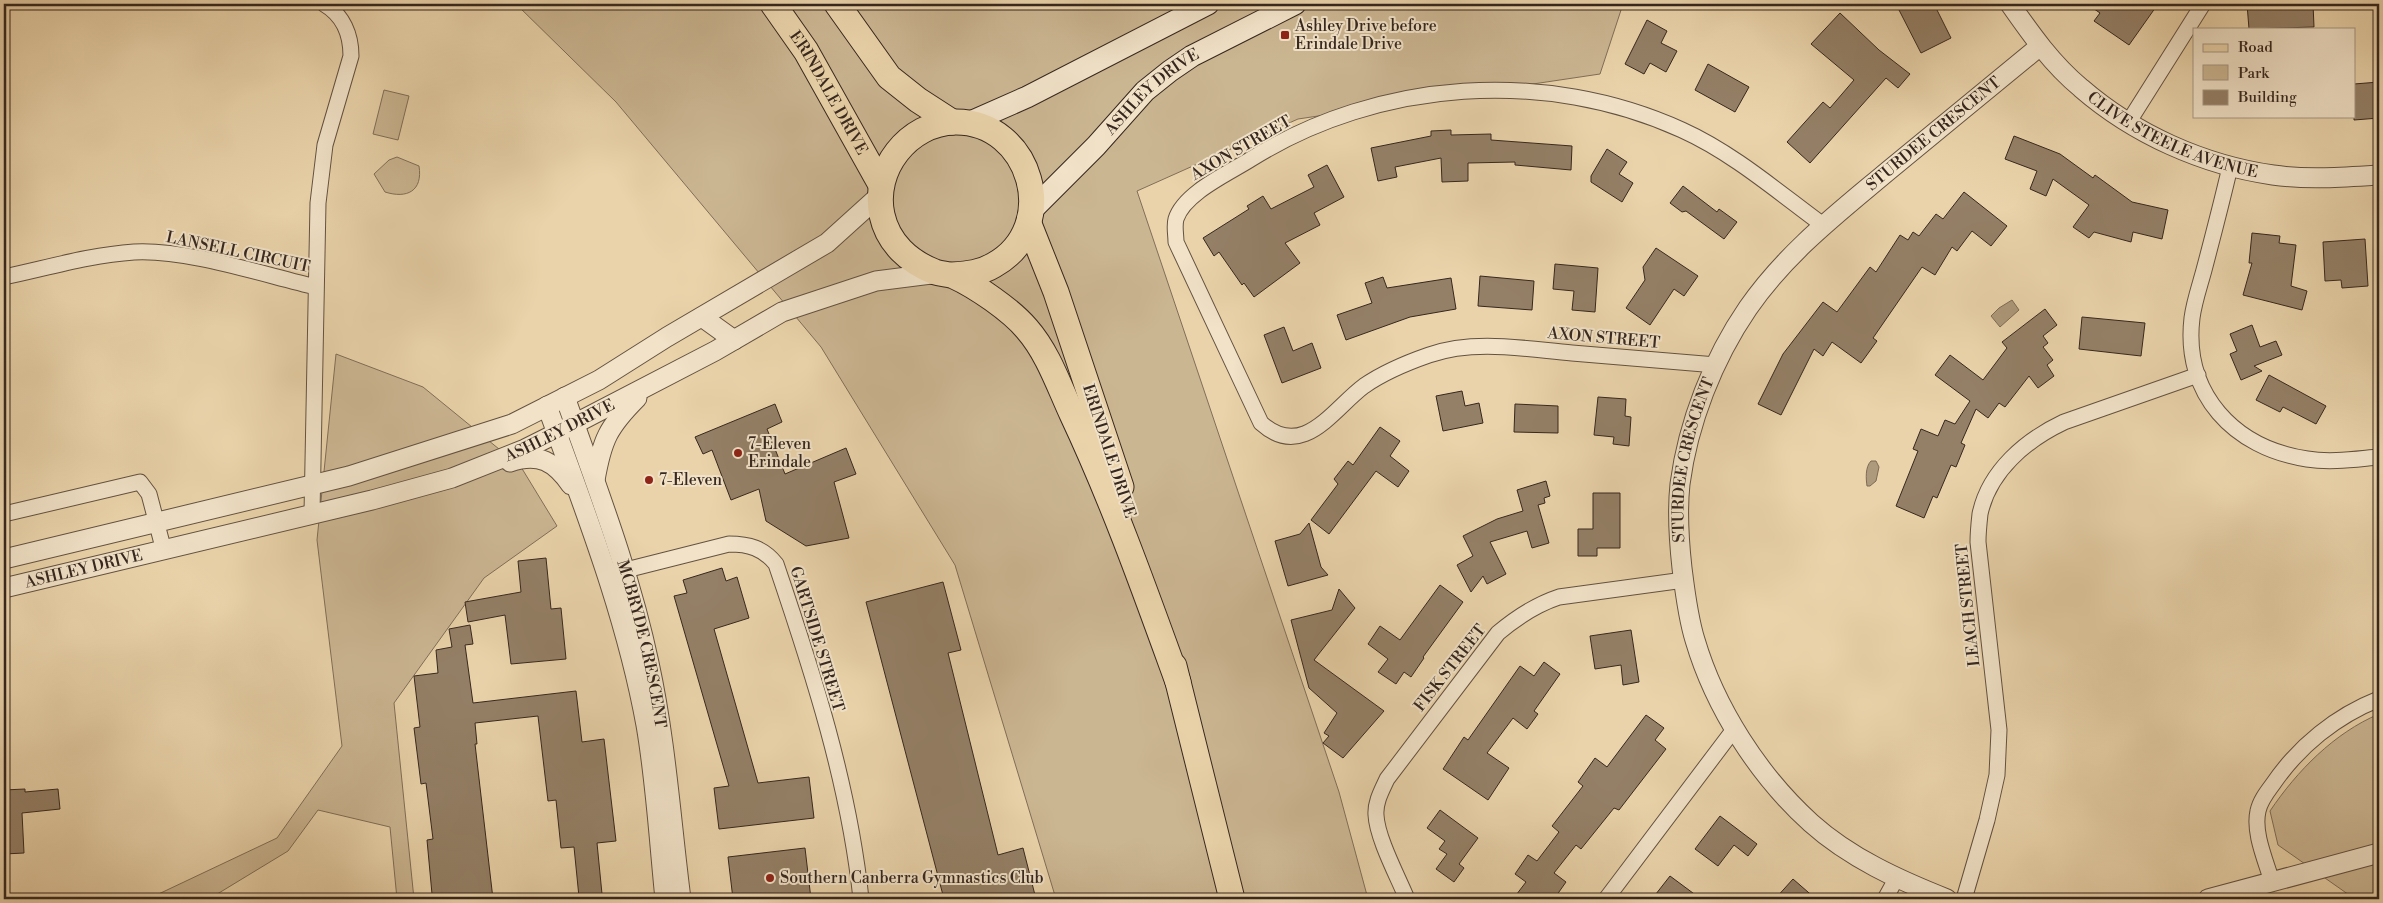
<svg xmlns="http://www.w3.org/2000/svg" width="2383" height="903" font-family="'Libre Bodoni',serif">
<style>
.green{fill:#cbb692;stroke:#806e58}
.water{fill:#ad997b;stroke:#7d6b56}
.building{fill:#948067;stroke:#36271f}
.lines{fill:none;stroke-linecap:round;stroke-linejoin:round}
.minor-casing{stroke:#635242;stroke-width:17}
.tertiary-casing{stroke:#635242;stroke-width:21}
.secondary-casing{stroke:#36271f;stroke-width:23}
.primary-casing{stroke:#36271f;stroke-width:27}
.minor{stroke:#f1e2c8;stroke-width:15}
.tertiary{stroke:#f1e2c8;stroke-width:19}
.secondary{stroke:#f1e2c8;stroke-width:21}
.primary{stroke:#ead3aa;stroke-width:25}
.poi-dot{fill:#8f2418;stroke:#f1e2c8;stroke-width:2}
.labels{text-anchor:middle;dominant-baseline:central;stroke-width:4;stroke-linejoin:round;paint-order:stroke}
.poi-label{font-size:16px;fill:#36271f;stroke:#f1e2c8;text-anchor:start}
.street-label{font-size:16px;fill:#36271f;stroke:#f1e2c8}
</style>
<rect width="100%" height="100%" fill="#ead3aa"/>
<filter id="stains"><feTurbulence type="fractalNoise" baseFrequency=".004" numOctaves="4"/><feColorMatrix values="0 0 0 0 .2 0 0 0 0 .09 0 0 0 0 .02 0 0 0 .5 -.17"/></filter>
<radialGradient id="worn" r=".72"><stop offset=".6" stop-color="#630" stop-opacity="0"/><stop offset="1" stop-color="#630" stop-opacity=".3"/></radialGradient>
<path class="green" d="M516 4H1623L1600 74 1298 119 1137 191 1339 792 1368 899H1056L955 565 821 347 616 102Z
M384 90 409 96 398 140 373 134Z
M397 157 419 166C423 191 407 199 385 192L374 174 389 160Z
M336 354 423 387 521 467 557 526 484 578 394 703 414 899H397L390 827 318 810 288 851 209 899H148L277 838 342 746 317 540Z
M2379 714V899H2352V897L2278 845 2270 811C2297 771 2334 733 2379 714Z"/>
<path class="water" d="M2012 300 2019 310 2000 327 1991 316 1999 308Z
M1871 461H1876L1879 467 1876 481 1870 486H1867C1866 479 1865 467 1871 461Z"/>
<path class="building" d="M1912 4H1934L1951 38 1921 53 1899 10Z
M2087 4H2158L2129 45 2094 21 2100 13Z
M2247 4H2313L2314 27 2249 29Z
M1840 13 1879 50 1910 74 1898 88 1886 78 1810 163 1787 142 1823 102 1830 108 1854 80 1811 44Z
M1647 20 1667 31 1661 43 1677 51 1666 72 1650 63 1644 74 1625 64Z
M1708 64 1749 87 1735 112 1695 90Z
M2379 82V118L2354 120V84Z
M1451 130V135L1491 134V140L1572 146 1571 170 1515 165V162L1468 163V181L1442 182 1441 158 1395 167 1397 177 1378 181 1371 148 1431 136V131Z
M2014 136 2060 154 2093 178 2095 175 2132 202 2168 210 2162 239 2133 232 2131 242 2094 232 2089 238 2073 227 2089 205 2053 179 2046 196 2030 189 2037 171 2005 159Z
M1607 149 1627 162 1619 174 1633 183 1622 202 1591 182V176Z
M1327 165 1344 197 1314 213 1320 225 1285 243 1300 263 1254 297 1244 283 1242 285 1219 252 1214 256 1203 238 1249 209 1247 206 1263 196 1271 209 1314 187 1308 175Z
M1683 186 1717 212 1719 209 1737 222 1724 239 1686 211 1682 212 1670 203Z
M1964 192 2007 226 1991 246 1972 231 1957 251 1952 247 1935 275 1922 267 1873 338 1877 341 1861 363 1832 342 1823 356 1814 349 1781 415 1758 404 1783 354 1823 302 1837 312 1870 267 1876 272 1900 235 1908 240 1913 232 1919 236 1936 214 1943 219Z
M2252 233 2280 236 2279 243 2296 245 2291 286 2307 291 2302 310 2243 295 2252 263H2249Z
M2365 239 2368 286 2342 288 2341 280 2325 281 2323 242Z
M1656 248 1698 276 1684 296 1674 289 1650 325 1626 308 1645 280 1643 267Z
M1555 264 1598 268 1595 312 1572 310 1574 291 1553 289Z
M1480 276 1534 281 1532 310 1478 306Z
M1383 277 1387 288 1451 278 1456 309 1410 317 1346 340 1337 315 1372 303 1365 283Z
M2045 309 2057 325 2043 336 2048 343 2043 347 2053 360 2047 365 2054 376 2038 388 2029 376 2005 407 1999 403 1988 418 1976 409 1961 443 1965 445 1956 467 1951 465 1937 498 1933 496 1924 518 1896 506 1918 451 1913 449 1921 429 1938 436 1945 420 1955 424 1970 401 1935 375 1950 355 1983 380 2007 348 2002 342Z
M2082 317 2145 323 2141 356 2079 349Z
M2252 325 2260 347 2276 341 2282 355 2254 366 2262 371 2241 380 2230 354 2237 351 2230 334Z
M1284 327 1293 351 1312 343 1321 368 1282 383 1264 335Z
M2269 375 2326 406 2316 424 2283 407 2280 412 2256 400Z
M1462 391 1465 406 1479 403 1483 423 1443 431 1436 396Z
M1598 397 1626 399 1625 416 1631 417 1629 446 1613 444 1614 437 1594 435Z
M775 404 782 422 767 429 785 474 846 448 856 474 834 482 849 538 806 546 766 521 759 489 731 500 712 450 703 454 695 437Z
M1515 404 1558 406V433L1514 432Z
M1380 427 1400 441 1390 456 1409 471 1398 487 1376 471 1329 534 1311 520 1338 484 1334 479 1348 461 1353 465Z
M1546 481 1550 496 1544 498 1545 503 1538 505 1549 543 1532 548 1527 531 1490 542 1506 574 1487 584 1483 576 1471 592 1457 565 1473 556 1463 536 1497 519 1523 511 1517 490Z
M1593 493H1620V548H1597V556H1578V529H1593Z
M1309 523 1321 567 1328 575 1288 586 1275 541 1300 534Z
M546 558 551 609 561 608 566 659 511 664 505 615 468 622 465 602 521 592 518 561Z
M722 568 726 581 737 577 749 618 714 629 758 783 809 777 814 818 719 829 714 788 729 786 674 596 687 593 683 580Z
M943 582 961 650 948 653 998 855 1023 848 1036 899H944L866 602Z
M1440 585 1463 602 1423 657 1424 658 1411 677 1404 672 1396 684 1378 672 1388 659 1368 644 1380 626 1400 640Z
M1339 589 1355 608 1314 660 1384 711 1343 758 1323 743 1329 736 1324 733 1337 713 1309 688 1291 620 1332 610Z
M470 625 473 644 465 645 473 703 576 691 582 742 604 739 616 841 597 843 602 894 579 897 574 847 561 848 556 800 548 801 538 716 475 723 477 744H475L493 899H439V895L432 894 427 840 433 839 426 783 421 784 414 728 420 727 414 676 438 673 436 650 452 647 449 629Z
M1631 630 1639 682 1623 685 1621 665 1595 669 1590 636Z
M1544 662 1560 674 1534 711 1538 714 1527 729 1513 718 1487 753 1509 768 1488 800 1443 769 1464 737 1468 740 1520 666 1534 676Z
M1646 715 1664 728 1655 740 1666 749 1619 810 1614 808 1581 849 1576 845 1554 873 1566 882 1554 899H1513L1526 882 1515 874 1528 855 1537 861 1559 832 1552 826 1583 786 1578 782 1595 758 1607 767Z
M25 789V792L58 789 60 809 22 813 24 853 4 854V790Z
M1440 810 1478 838 1459 864 1464 868 1454 882 1436 869 1447 854 1439 849 1445 841 1427 828Z
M1720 816 1757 844 1748 856 1734 845 1718 866 1695 849Z
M805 848 811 899H733L728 857Z
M1670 876 1701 899H1652Z
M1793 879 1816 899H1775Z"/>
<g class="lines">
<g class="minor-casing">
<path id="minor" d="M2128 123 2203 4
M2230 167C2222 201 2213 236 2204 270 2200 285 2194 302 2192 318 2183 394 2234 448 2307 459 2331 463 2356 459 2379 457
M4 277C47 268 90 255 134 252 187 249 264 275 316 287
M1716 365C1668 361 1620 357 1572 353 1526 349 1474 339 1429 355 1406 363 1384 372 1364 386 1333 409 1303 461 1261 423L1176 242C1176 235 1174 226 1176 219 1184 193 1229 173 1251 159 1379 79 1546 68 1682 130 1733 153 1778 192 1823 225
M312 513 318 203 325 145 351 56C351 35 343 15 324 4
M4 514 140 482 149 494 164 551
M614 573 729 544C749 544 763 548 776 564 813 673 849 784 861 899
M2272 882C2266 861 2253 833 2258 811 2260 801 2267 792 2273 784 2299 746 2336 716 2379 699
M1407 899C1398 877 1377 838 1376 815 1375 802 1382 790 1387 779L1498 633C1517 617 1535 605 1559 597L1684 580
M1606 899 1735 728
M1885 899 1896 879
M1964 899 1987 820 1997 775 1999 730 1978 542C1978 533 1979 523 1980 514 1989 471 2026 440 2064 422L2198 375"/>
</g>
<g class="tertiary-casing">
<g id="tertiary">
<path id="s1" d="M2010 4C2031 34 2052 64 2081 88 2134 134 2203 165 2273 175 2308 180 2344 177 2379 175"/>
<path d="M702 317 734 340"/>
<path id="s2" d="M565 397C596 485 630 572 649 663 666 741 671 821 681 899"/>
<path d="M547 406C585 511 626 615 646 725 656 783 659 841 665 899"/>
<path d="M510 462C539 452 555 462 571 485"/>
<path d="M595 480C602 440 608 427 637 398"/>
<path d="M4 559 349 476 512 424 599 380 667 337 827 243 879 196"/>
<path id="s3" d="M4 588 372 500 452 478 525 449 557 433 715 351 782 312 876 281 939 273"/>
<path id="s4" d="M1947 899C1899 880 1850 858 1811 823 1759 776 1715 708 1695 640 1688 618 1685 592 1682 568 1679 541 1677 512 1680 484 1688 423 1713 359 1748 308 1786 253 1838 213 1888 171 1939 129 1989 88 2040 46"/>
<path d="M2208 899 2379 853"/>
</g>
</g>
<g class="secondary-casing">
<g id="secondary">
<path d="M968 123 1027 97 1208 4"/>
<path id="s5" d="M1032 210 1096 146 1145 91 1170 71 1192 56 1295 4"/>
</g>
</g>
<g class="primary-casing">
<g id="primary">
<path id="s6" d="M773 4 806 51 881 185"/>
<path d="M837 4 889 77 918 100 952 122"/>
<path d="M1029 224 1056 292 1121 487"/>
<path d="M952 275C967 274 981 273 994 265 1062 227 1031 121 955 122 908 123 872 170 882 215 888 243 909 262 935 272 941 274 948 274 954 276 976 286 1011 310 1027 329 1048 353 1059 386 1072 414 1113 501 1145 591 1178 682"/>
<path d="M1174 666 1232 899"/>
</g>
</g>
<use href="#minor" class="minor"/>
<use href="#tertiary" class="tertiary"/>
<use href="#secondary" class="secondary"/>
<use href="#primary" class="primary"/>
</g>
<g class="poi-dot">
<rect x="1280" y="30" width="10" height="10" rx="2.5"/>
<circle cx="738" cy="453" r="5"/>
<circle cx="649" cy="480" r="5"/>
<circle cx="770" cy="878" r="5"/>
</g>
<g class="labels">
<g class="poi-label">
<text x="1295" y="26">Ashley Drive before<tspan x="1295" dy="18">Erindale Drive</tspan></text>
<text x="748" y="444">7-Eleven<tspan x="748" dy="18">Erindale</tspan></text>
<text x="659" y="480">7-Eleven</text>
<text x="780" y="878">Southern Canberra Gymnastics Club</text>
</g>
<g class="street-label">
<text stroke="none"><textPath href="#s6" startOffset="105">ERINDALE DRIVE</textPath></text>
<text stroke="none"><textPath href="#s5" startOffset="169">ASHLEY DRIVE</textPath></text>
<text stroke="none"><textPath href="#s1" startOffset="215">CLIVE STEELE AVENUE</textPath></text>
<text stroke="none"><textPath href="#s4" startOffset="979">STURDEE CRESCENT</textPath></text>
<text transform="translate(1241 148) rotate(-30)">AXON STREET</text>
<text transform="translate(238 252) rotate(12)">LANSELL CIRCUIT</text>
<text transform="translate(1604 338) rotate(5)">AXON STREET</text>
<text stroke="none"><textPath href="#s3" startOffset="579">ASHLEY DRIVE</textPath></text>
<text transform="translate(1109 451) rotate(72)">ERINDALE DRIVE</text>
<text stroke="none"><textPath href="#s4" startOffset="559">STURDEE CRESCENT</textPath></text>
<text stroke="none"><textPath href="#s3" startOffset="82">ASHLEY DRIVE</textPath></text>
<text transform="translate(1968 605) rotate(-96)">LEACH STREET</text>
<text transform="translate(817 639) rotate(73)">GARTSIDE STREET</text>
<text stroke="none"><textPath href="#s2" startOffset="259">MCBRYDE CRESCENT</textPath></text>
<text transform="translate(1450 668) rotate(-52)">FISK STREET</text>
</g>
</g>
<rect width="2383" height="903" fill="none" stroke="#ead3aa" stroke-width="20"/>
<rect x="5" y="5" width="2373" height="893" fill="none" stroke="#36271f" stroke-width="2.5"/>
<rect x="10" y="10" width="2363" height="883" fill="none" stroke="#36271f"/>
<rect x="2193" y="28" width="162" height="90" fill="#f1e2c8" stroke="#a69784"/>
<rect x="2203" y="44" width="25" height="8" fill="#ead3aa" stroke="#a69784"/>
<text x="2238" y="52" font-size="15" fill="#36271f">Road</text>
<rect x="2203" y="65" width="25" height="15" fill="#cbb692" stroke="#a69784"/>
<text x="2238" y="78" font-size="15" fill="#36271f">Park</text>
<rect x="2203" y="90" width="25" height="15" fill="#948067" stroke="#a69784"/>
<text x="2238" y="102" font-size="15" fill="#36271f">Building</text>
<rect width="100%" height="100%" filter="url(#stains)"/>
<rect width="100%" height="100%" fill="url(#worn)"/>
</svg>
